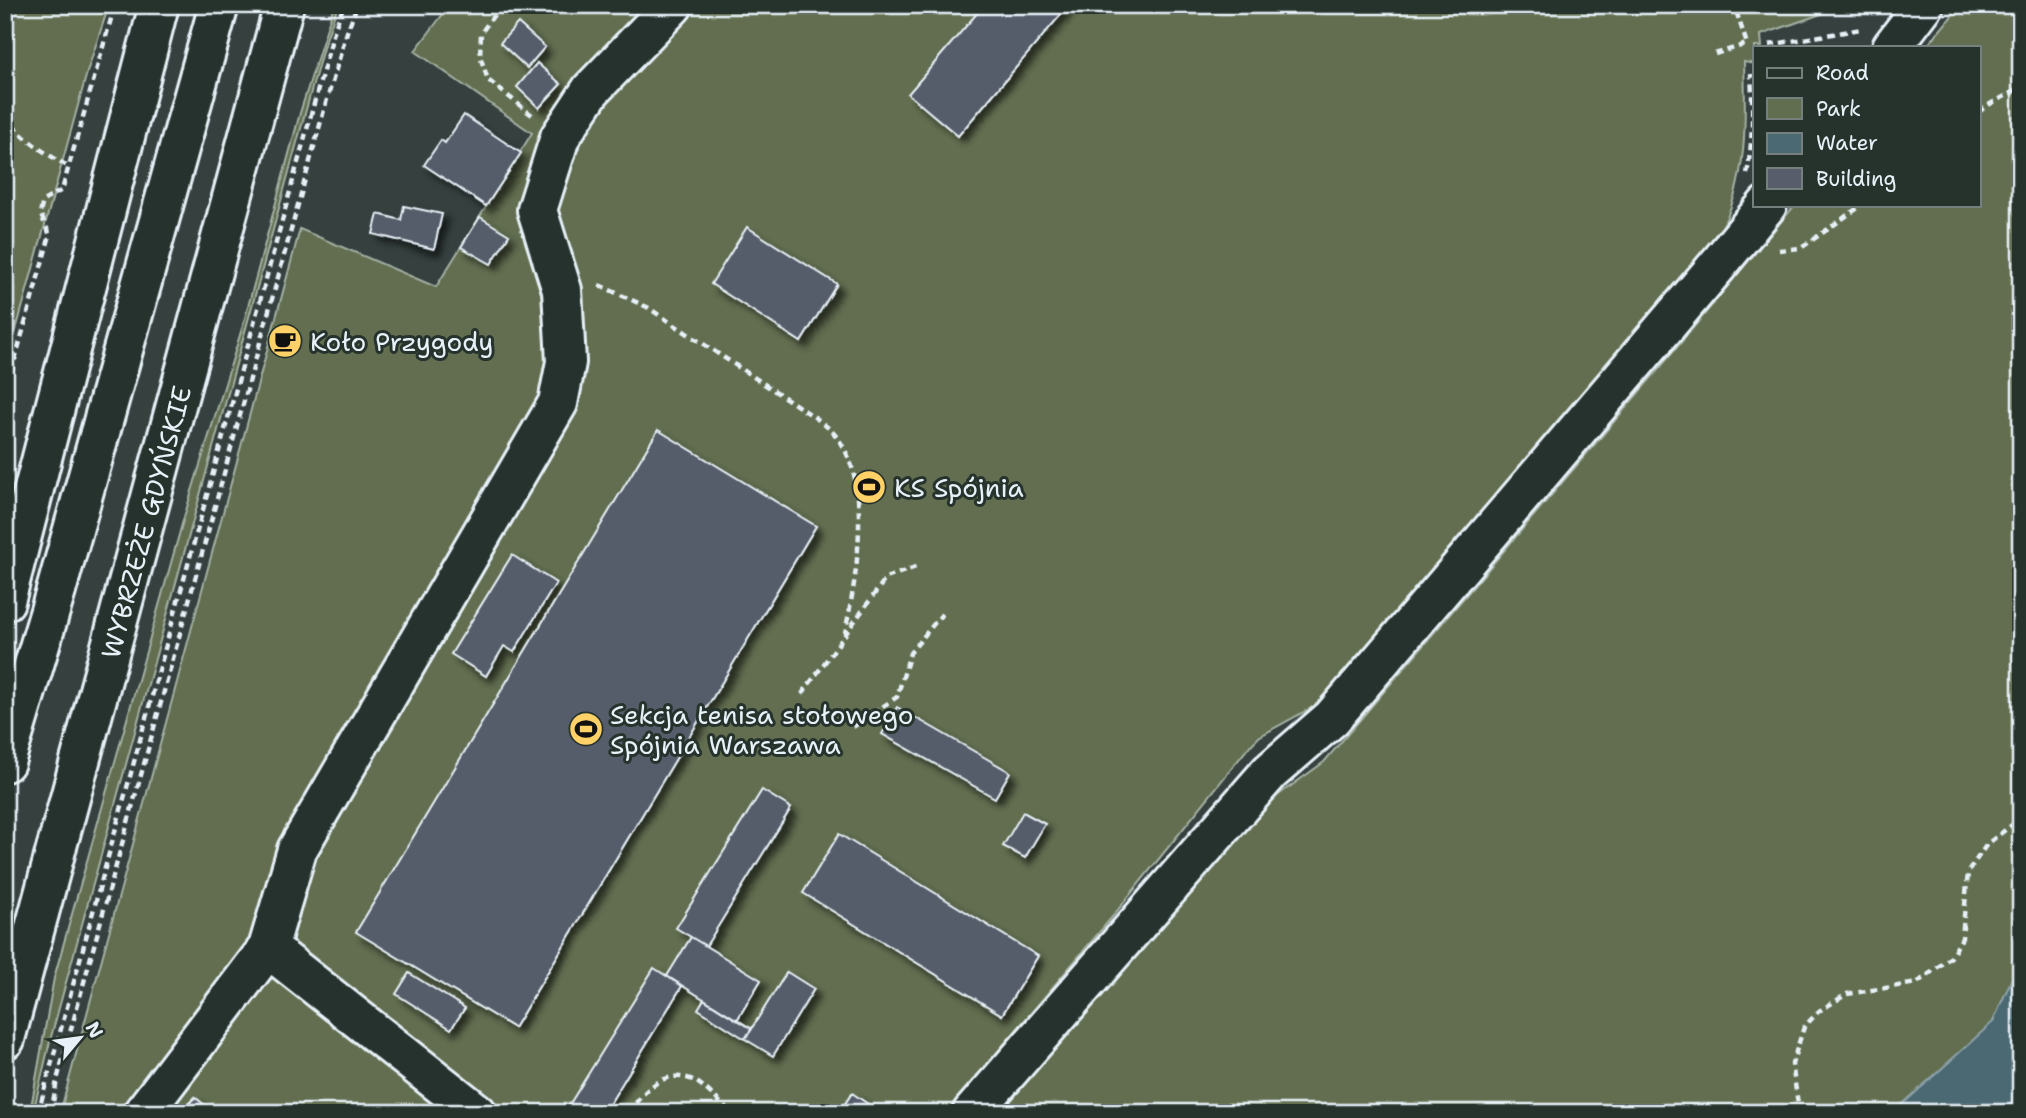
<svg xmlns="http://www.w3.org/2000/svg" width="2026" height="1118" font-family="'Shantell Sans',sans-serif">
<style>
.green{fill:#626e50;stroke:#a5b0a4;stroke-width:2}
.water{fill:#4b6972;stroke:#8a9fa8;stroke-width:2}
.building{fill:#575d6a;stroke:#e8f1f8;stroke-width:2;filter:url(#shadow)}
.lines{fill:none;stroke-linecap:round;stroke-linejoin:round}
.minor-casing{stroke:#e8f1f8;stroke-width:44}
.major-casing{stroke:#e8f1f8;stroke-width:44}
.path{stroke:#e8f1f8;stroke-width:4.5;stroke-dasharray:7 5;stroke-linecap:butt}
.minor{stroke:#26332d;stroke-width:38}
.major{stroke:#26332d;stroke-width:38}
.labels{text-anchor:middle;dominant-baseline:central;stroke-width:6;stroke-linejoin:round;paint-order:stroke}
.poi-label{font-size:26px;fill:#e8f1f8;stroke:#26332d;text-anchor:start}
.street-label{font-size:26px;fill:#e8f1f8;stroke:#26332d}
</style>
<defs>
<filter id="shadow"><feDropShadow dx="6" dy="6" stdDeviation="3.5" flood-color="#0009"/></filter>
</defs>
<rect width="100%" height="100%" fill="#35403f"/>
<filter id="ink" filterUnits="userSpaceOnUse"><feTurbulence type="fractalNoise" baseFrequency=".0143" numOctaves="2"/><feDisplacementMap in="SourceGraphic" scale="14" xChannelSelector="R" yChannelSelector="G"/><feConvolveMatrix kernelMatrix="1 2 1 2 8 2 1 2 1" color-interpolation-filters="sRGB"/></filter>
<g filter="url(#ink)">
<path class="green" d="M5 5H109L88 69 5 370Z
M334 5H338L323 48 51 1037 33 1113H30L54 978 184 517 243 325 300 113Z
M450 5H1847L1761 35 1762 47H1755V64L1744 62C1746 118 1748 182 1719 233 1714 242 1706 251 1700 260L1339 687 1315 706 1260 736 1248 748 1113 916 946 1113H60L300 229 436 287 532 133 415 51Z
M1961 5H2021V958L1993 1022 1893 1113H995L1273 799 1324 762 1664 363 1795 205H1979V47H1926Z"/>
<path class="water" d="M2021 958V1113H1893L1993 1022Z"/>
<path class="building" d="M984 5H1069L958 136 908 94Z
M518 23 545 47 527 68 500 43Z
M537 63 561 84 539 108 517 87Z
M464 115 521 153 486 206 424 165 441 140 445 143Z
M404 206 442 214 434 249 373 234 378 214 401 220Z
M480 217 509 235 491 264 461 247Z
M747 227 837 284 801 342 711 284Z
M658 430 816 526 514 1028 356 932Z
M512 555 556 583 514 652 504 646 486 676 451 654Z
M897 707 1010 772 995 798 882 734Z
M762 790 791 808 706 946 676 928Z
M1023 812 1045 824 1025 858 1003 846Z
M839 834 1038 956 1002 1015 803 893Z
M691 937 761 980 737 1020 667 976Z
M654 968 682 986 604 1113H571L566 1110Z
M787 972 814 989 773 1056 745 1039Z
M409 973 465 1008 451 1029 396 994Z
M704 999 752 1029 745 1039 698 1009Z
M852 1093 881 1113H839Z
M195 1097 214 1113H181Z"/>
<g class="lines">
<g class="minor-casing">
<path id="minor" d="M1892 47 1924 5
M268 948 477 1113
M143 1113 268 948 297 850 558 403 566 362 562 290 537 210 560 137 591 90 673 5
M972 1113 1270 772 1332 718 1717 266 1767 205"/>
</g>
<g class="major-casing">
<path id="major" d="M5 601 159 5
M5 762 56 591 219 5
M5 1039 284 5"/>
</g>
<path class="path" d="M501 5 481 33 480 56 488 80 532 115
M1769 45 1861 29
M1715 54 1747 44 1734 5
M1979 112C1992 100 2008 98 2021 85
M5 116C22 139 45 153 69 167
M1747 174C1753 140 1753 108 1751 74
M1779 250 1801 248 1862 205
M599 285 647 307 816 418C822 423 831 429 836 436 874 483 856 579 845 633
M5 287C15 312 17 327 5 352
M5 395 50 235 40 213 43 201 62 190 115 5
M802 694 886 578 918 566
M853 727 897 697 910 653 942 614
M38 1113 315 100 335 28 344 5
M51 1113 57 1080 326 103 347 32 357 5
M629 1113C643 1091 664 1068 693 1080 704 1085 721 1104 731 1113
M1793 1113 1798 1104 1792 1064 1804 1027 1819 1011 1847 994 1917 983 1951 957 1962 938 1968 872 1987 844 2021 818"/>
<use href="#minor" class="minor"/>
<use href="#major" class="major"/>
</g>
</g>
<defs>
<g id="cafe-disc" transform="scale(1.75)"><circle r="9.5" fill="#ffd166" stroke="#26332d"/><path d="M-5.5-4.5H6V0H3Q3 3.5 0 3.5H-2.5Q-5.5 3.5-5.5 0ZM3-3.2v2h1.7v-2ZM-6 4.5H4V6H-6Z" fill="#111"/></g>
<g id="stadium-disc" transform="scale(1.75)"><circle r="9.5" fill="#ffd166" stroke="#26332d"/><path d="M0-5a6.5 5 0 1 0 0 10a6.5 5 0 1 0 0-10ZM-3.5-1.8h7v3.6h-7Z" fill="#111"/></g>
</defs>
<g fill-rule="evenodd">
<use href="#cafe-disc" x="285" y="341"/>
<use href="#stadium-disc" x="869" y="487"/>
<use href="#stadium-disc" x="586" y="729"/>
</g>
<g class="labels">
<g class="poi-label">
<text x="310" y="341">Koło Przygody</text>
<text x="894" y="487">KS Spójnia</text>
<text x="610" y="714">Sekcja tenisa stołowego<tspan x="610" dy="30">Spójnia Warszawa</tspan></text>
</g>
<g class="street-label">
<text transform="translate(146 522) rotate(-75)">WYBRZEŻE GDYŃSKIE</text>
</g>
</g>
<rect width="2026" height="1118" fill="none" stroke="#26332d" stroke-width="28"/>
<rect x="14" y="14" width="1998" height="1090" fill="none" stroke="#e8f1f8" stroke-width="2.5" filter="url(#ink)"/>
<rect x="1753" y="46" width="228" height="161" fill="#26332d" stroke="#747f7e" stroke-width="2"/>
<rect x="1767" y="68" width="35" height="10" fill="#26332d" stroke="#747f7e" stroke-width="2"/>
<text x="1816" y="80" font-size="21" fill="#e8f1f8">Road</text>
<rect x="1767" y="98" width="35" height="21" fill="#626e50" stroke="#747f7e" stroke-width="2"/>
<text x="1816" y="116" font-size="21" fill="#e8f1f8">Park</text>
<rect x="1767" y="133" width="35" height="21" fill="#4b6972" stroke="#747f7e" stroke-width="2"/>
<text x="1816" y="150" font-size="21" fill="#e8f1f8">Water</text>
<rect x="1767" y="168" width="35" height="21" fill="#575d6a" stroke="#747f7e" stroke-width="2"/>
<text x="1816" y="186" font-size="21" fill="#e8f1f8">Building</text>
<g transform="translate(80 1038) rotate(61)" stroke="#26332d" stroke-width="5" paint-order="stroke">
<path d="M0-5L12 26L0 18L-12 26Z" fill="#e8f1f8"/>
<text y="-10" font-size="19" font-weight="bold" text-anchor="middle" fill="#e8f1f8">N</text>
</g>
</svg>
